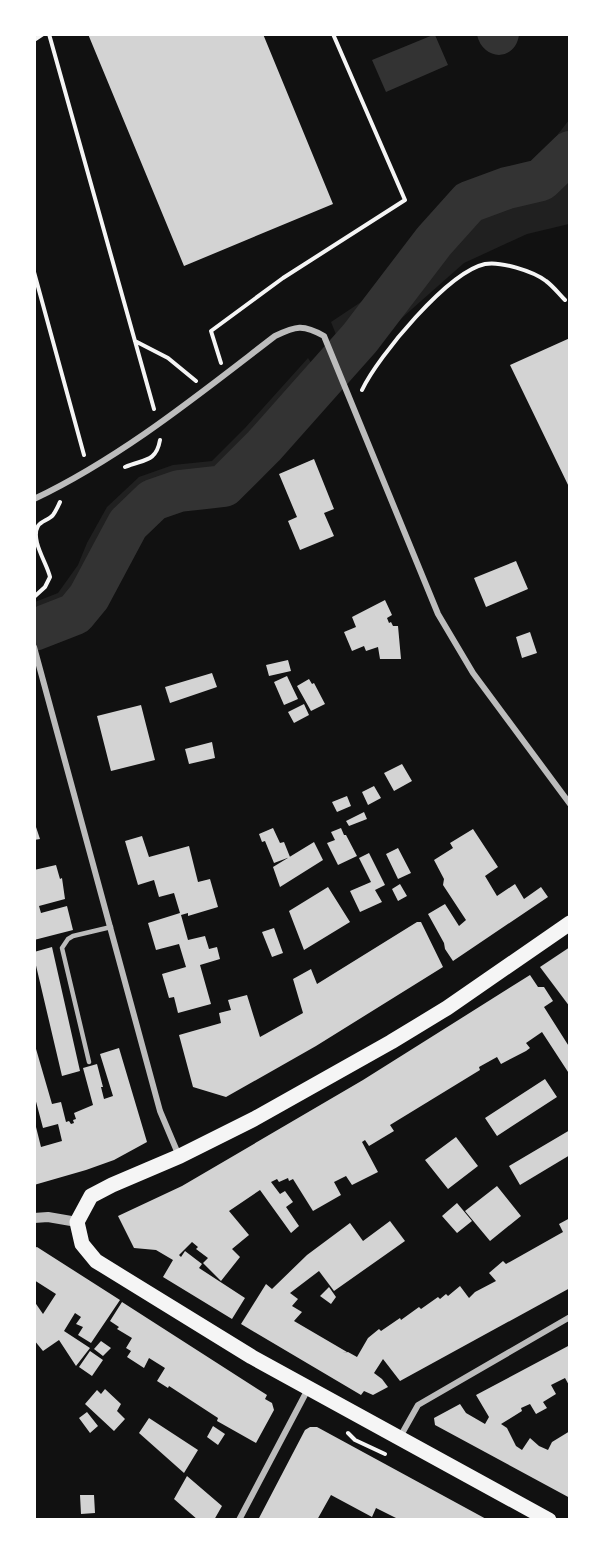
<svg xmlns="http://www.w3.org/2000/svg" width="604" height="1554" font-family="Figtree,sans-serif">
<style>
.green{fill:#202020}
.water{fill:#333}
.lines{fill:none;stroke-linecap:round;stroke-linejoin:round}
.river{stroke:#333;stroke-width:42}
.building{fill:#d3d3d3}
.path{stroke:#f5f5f5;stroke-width:4}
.service{stroke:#bcbcbc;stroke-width:4.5}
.minor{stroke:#bcbcbc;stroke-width:6}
.tertiary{stroke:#bcbcbc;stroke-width:10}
.primary{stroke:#f5f5f5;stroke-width:15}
</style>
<rect width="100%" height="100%" fill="#111"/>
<path class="green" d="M569 120V224L527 234 464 263 386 332 341 347 331 322 364 300 435 217 464 189 502 175 531 169Z
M308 358 323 381 264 446 224 486 179 491 153 500 128 524 89 597 75 614 43 628 35 602 58 593 78 565 87 543 107 507 139 477 173 465 212 461 245 428Z"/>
<path class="water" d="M433 35H435L448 65 386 92 372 60Z
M519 35C515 62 483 61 477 35Z"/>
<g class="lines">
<path class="river" d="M34 630 75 614 89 597 128 524 153 500 179 491 224 486 264 446 360 338 434 241 469 202 507 188 541 180 570 152"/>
</g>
<path class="building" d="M88 34H263L333 204 184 266Z
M570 338V489L510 365Z
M314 459 334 509 324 513 334 536 300 550 288 521 297 517 279 474Z
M516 561 528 589 486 607 474 578Z
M385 600 392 615 387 618 389 623 391 622 393 626H398L401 659H380L378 647 366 651 364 646 352 651 344 632 356 627 352 617Z
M530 632 537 653 522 658 516 637Z
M288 660 291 671 269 676 266 665Z
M212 673 217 687 170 703 165 687Z
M287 676 298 699 284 705 274 682Z
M309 679 312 684 314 683 325 704 311 711 297 686Z
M304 704 309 715 294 723 288 712Z
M141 705 155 760 111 771 97 716Z
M212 742 215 758 189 764 185 749Z
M402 764 412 781 394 791 384 773Z
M374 786 381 798 368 805 362 792Z
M347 796 351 806 337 812 332 802Z
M364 812 367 819 349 826 346 821Z
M34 821 40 839 34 840Z
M273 828 280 843 284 842 290 857 274 863 265 841 262 842 259 834Z
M341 828 344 835H346L357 856 338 865 327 843 335 840 331 832Z
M473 829 498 867 485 876 497 896 515 884 524 899 541 887 548 897 453 961 445 949 444 943 428 914 445 904 459 926 466 920 443 885 444 879 434 860 453 848 450 843Z
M142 836 149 857 189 846 198 882 210 879 218 907 188 916V913L181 915 188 940 205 936 209 949 217 947 220 959 200 965 211 1004 178 1013 174 997 169 998 162 974 186 967 179 944 156 950 148 923 180 913 174 893 159 897 154 880 138 885 125 841Z
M314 842 323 860 280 887 273 867Z
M398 848 411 873 398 879 386 854Z
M369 853 385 885 375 890 382 902 360 912 350 891 371 882 359 858Z
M56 865 60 879 62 878 65 899 39 906 41 913 67 906 73 930 34 940V870Z
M400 884 407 896 398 901 392 889Z
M328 887 350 922 304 950 289 911Z
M417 922H421L443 967 316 1046 226 1097 193 1087 179 1035 221 1023 219 1013 231 1010 228 1000 247 995 260 1037 303 1013 293 979 311 969 317 984Z
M274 928 283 953 272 957 262 932Z
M52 947 80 1071 62 1076 34 957V952Z
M570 947V1007L540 967Z
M530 975 538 987H544L553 1001 544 1007 570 1048V1075L542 1032 526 1043 530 1048 526 1051 501 1064 497 1057 479 1067 480 1070 390 1125 394 1131 369 1146 365 1140 362 1142 378 1172 352 1185 346 1176 334 1182 341 1195 313 1211 293 1179 289 1181 288 1178 279 1182 277 1179 271 1182 280 1194 285 1191 293 1202 286 1207 299 1226 291 1233 260 1190 229 1211 249 1235 232 1249 240 1257 221 1281 203 1263 208 1258 196 1249 198 1247 192 1242 179 1255 181 1257 185 1251 202 1264 199 1268 245 1298 232 1319 163 1277 173 1260 156 1250 134 1248 118 1216 182 1186 363 1080Z
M34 1042 52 1104 61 1102 66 1122 69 1121 71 1124 74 1123 73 1120 76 1119 74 1113 93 1105 83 1068 97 1064 103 1087H101L104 1099 113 1096 100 1054 119 1048 147 1142 114 1160 86 1170 34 1185V1128L36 1127 41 1147 62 1141 58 1124 43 1128 34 1094Z
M545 1079 557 1097 497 1136 485 1118Z
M570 1130V1155L520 1185 509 1166Z
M456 1137 478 1166 448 1189 425 1160Z
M497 1186 521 1216 490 1241 465 1211Z
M457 1203 472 1221 457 1233 442 1216Z
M570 1218V1288L400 1381 383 1359 374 1373 382 1379 388 1387 373 1395 364 1391 361 1395 241 1324 266 1284 272 1289 307 1255 350 1223 363 1241 390 1221 405 1241 334 1291 319 1271 290 1293 298 1299 292 1306 302 1312 294 1321 347 1352 342 1353 348 1352 357 1357 368 1338 379 1329 381 1331 400 1318 401 1320 419 1307 421 1309 438 1297 440 1299 446 1294 448 1296 460 1286 469 1298 475 1292 496 1281 489 1273 503 1261 506 1264 563 1232 559 1224Z
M37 1247 120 1300 91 1343 78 1335 83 1327 76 1324 81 1317 75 1313 64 1331 90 1348 76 1366 59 1340 43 1351 34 1340V1301L43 1314 56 1294 34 1280V1248Z
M329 1287 336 1297 331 1304 320 1296Z
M122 1302 267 1395 265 1399 272 1403 274 1410 256 1443 217 1421 218 1418 169 1386 168 1388 157 1381 165 1368 149 1358 144 1368 127 1357 131 1351 126 1348 132 1338 117 1329 119 1327 110 1321Z
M101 1341 111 1348 103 1356 94 1349Z
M570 1345V1387L565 1378 551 1385 556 1394 543 1402 547 1408 536 1414 530 1404 521 1408 522 1411 501 1424 507 1428 516 1446 522 1450 530 1438 539 1446 548 1450 552 1442 570 1431V1498L435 1425 434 1418 460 1404 466 1413 485 1424 489 1417 476 1395Z
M90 1351 103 1360 92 1376 79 1367Z
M105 1389 121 1404 117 1411 125 1419 114 1431 85 1404 97 1390 101 1394Z
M87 1412 98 1426 90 1433 79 1418Z
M149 1418 198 1450 184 1473 139 1433Z
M213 1426 225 1434 218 1445 207 1437Z
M310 1427H317L488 1520H400L376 1508 372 1517 331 1495 317 1520H258L305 1430Z
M187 1476 222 1506 214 1520H198L174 1499Z
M80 1495H94L95 1513 81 1514Z"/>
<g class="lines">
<path class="path" d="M49 34 154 409
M34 40 43 34
M34 272 84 455
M135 341 168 358 196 381
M221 363 211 331 283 278 405 200 333 34
M362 390C378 356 448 272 485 264 500 261 533 271 546 281 553 286 559 294 565 300
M125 467C143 459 156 463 160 440
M34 597 45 587 50 577C47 563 30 540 38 526 41 521 49 520 53 515 56 511 58 506 60 502
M348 1433 355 1440 385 1454"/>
<path class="service" d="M89 1062 62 948 68 939 73 936 111 927"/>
<path class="minor" d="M34 499C122 457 198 395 275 336 296 326 303 324 324 336L438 614 473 673 570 804
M34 647 160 1111 179 1156
M400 1437 418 1405 570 1317
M239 1520 308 1389"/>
<path class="tertiary" d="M34 1218 48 1217 77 1222"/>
<path class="primary" d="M549 1520 252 1357 96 1261 82 1244 77 1222 91 1196 112 1185 180 1156 254 1119 391 1042 447 1008 570 923"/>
</g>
<rect width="604" height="1554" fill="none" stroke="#ffffff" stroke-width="72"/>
</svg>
